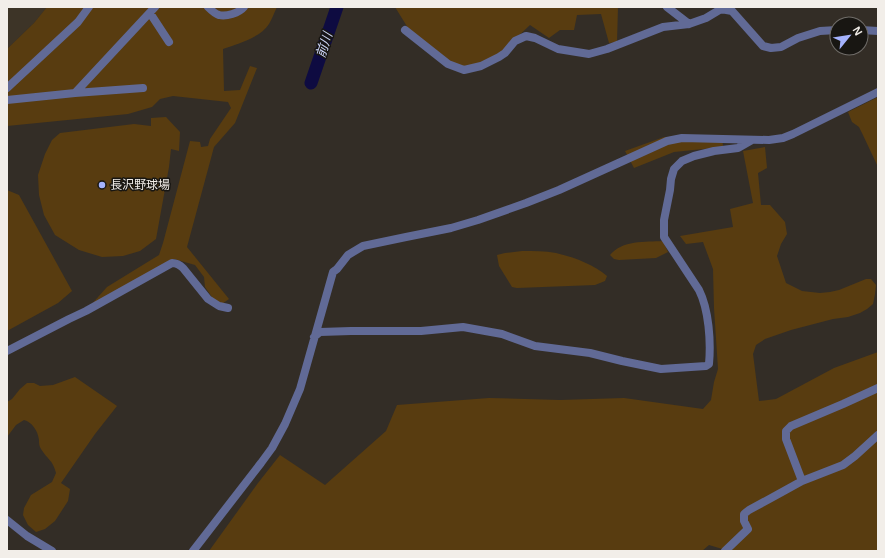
<svg xmlns="http://www.w3.org/2000/svg" width="885" height="558" font-family="Arial,'Noto Sans JP',sans-serif">
<style>
.built{fill:#3d3427}
.green{fill:#583c10}
.lines{fill:none;stroke-linecap:round;stroke-linejoin:round}
.river{stroke:#0e0b41;stroke-width:13}
.minor{stroke:#616a96;stroke-width:8}
.poi-dot{fill:#a4b2fc;stroke:#181612;stroke-width:1.5}
.labels{text-anchor:middle;dominant-baseline:central;stroke-width:3;stroke-linejoin:round;paint-order:stroke}
.poi-label{font-size:12px;fill:#f2eee9;stroke:#181612;text-anchor:start}
.water-label{font-size:13px;font-style:italic;fill:#ccd4f8;stroke:#181612}
</style>
<rect width="100%" height="100%" fill="#332d26"/>
<path class="built" d="M7 7H47L34 23 7 49Z"/>
<path class="green" d="M47 7H277C274 13 272 19 269 24 260 38 237 44 223 49L224 91 240 90 250 66 257 68 235 123 214 147 187 247 229 299 222 304 214 300 205 287 204 277 195 265 174 259 90 306 107 287 159 255 163 243 190 141 200 142 201 147 208 146 210 139 231 108 228 102 173 96 160 99 152 107 128 114 7 126V49L34 23Z
M395 7H618L617 42 609 43 601 14 577 15 574 30H560L549 38 530 25 498 55 480 65 464 68 449 63 408 28Z
M878 97V167L862 133 859 127 852 122 848 112Z
M166 117 180 132 179 151 171 149 169 167 156 239 140 251 123 256 102 257 79 250 55 235 44 215 39 195 38 175 45 154 52 140 60 133 134 124 151 126V118Z
M722 135 723 147 674 152 634 168 625 151 664 137Z
M765 147 767 168 758 173 761 205H770L785 222 787 234 781 244 777 256 786 283 802 291 820 293 830 292 839 290 866 279H871L876 285 875 294 873 304 867 309 860 313 848 317 833 319 791 330 765 339 756 345 753 354 759 401 776 399 834 368 878 352V551H729L709 545 702 551H209L258 483 280 455 325 485 386 431 397 405 489 398 560 400 624 398 703 409 711 400 714 382 718 369 714 308 713 269 703 242 686 244 680 236 733 227 730 209 753 203 743 151Z
M7 190 19 195 72 291 58 303 7 331Z
M663 241 668 252 656 258 619 260 614 259 610 255C622 240 645 242 663 241Z
M522 251C533 251 545 251 556 253 573 257 593 264 607 276L605 281 595 285 517 288 512 287 499 266 497 255 505 253Z
M75 377 117 406 95 434 61 483 70 489 68 501 55 521 45 529 36 532 28 525 23 515 24 508 31 495 52 482 56 473C53 460 47 459 41 449 39 446 39 443 39 440 38 431 32 422 24 420L16 425 7 437V402L12 399 20 389 27 383H34L40 386 53 385Z"/>
<g class="lines">
<path class="river" d="M311 83 337 7"/>
<path class="minor" d="M208 7C211 10 215 14 219 15 226 17 239 13 244 7
M667 7 689 24
M150 13 169 42
M405 30 448 64 464 70 481 66 499 57 505 53 515 41 526 36 535 38 558 49 589 54 607 49 663 27 689 24 706 18 721 9 732 11 763 46 771 48 781 47 798 38 820 31 837 30
M861 30 878 31
M7 88 78 22 89 7
M75 93 143 88
M7 100 75 93 155 7
M314 337 320 332 351 331H421L463 327 502 334 535 346 590 353 622 361 661 369 706 366 709 364C711 342 709 310 699 290L664 237V220L670 190 671 179 674 169 682 161 694 156 714 151 738 148 752 140
M7 351 69 319 86 311 172 263C176 263 179 264 183 268L208 299 219 306 228 308
M802 481 786 439V431L791 426 843 404 878 388
M7 520 27 536 52 551
M193 551 261 463 272 448 285 424 300 389 333 272 337 269 348 255 363 246 406 237 451 228 478 220 526 203 559 190 667 141 682 138 769 140 783 138 793 134 878 92
M725 551 748 529 744 521V514L749 510 773 497 802 481 843 465 855 456 878 435"/>
</g>
<circle class="poi-dot" cx="102" cy="185" r="4"/>
<g class="labels">
<g class="poi-label">
<text x="110" y="185">長沢野球場</text>
</g>
<g class="water-label">
<text transform="translate(324 45) rotate(-72)">前川</text>
</g>
</g>
<rect width="885" height="558" fill="none" stroke="#f2eee9" stroke-width="16"/>
<g transform="translate(849 36) rotate(60)"><circle r="19" fill="#181612" stroke="#6f6c68"/>
<path d="M0-3L7 15L0 10L-7 15Z" fill="#a4b2fc"/>
<text y="-6" font-size="11" font-weight="bold" text-anchor="middle" fill="#f2eee9">N</text>
</g>
</svg>
